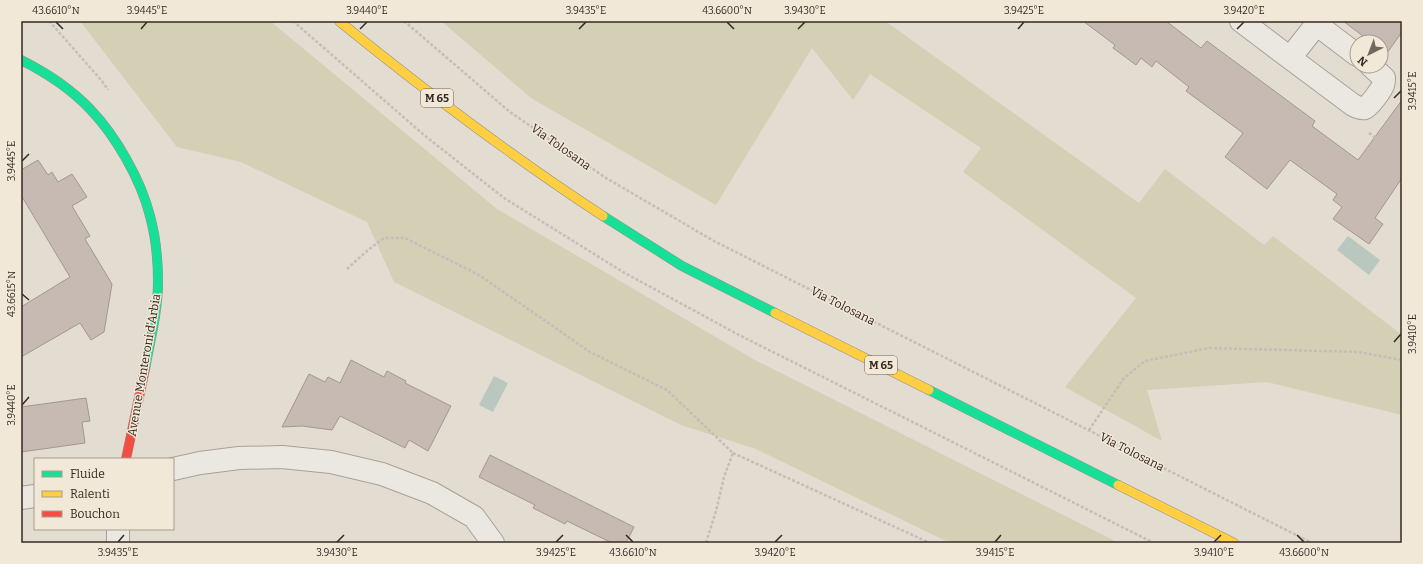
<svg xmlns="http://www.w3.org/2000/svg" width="1423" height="564" font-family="Bitter,serif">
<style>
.green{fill:#d3d0b5}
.water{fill:#bac7be}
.building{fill:#c6bab2;stroke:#a29890}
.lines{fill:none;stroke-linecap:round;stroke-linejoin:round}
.street-casing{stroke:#a8a199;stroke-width:24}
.fast-casing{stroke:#989189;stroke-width:10}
.slow-casing{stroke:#989189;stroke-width:10}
.jam-casing{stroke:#989189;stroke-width:10}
.path{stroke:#c3beb8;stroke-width:2.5;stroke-dasharray:3 2;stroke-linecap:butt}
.street{stroke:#ebe7e1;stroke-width:22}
.fast{stroke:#16e098;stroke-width:9}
.slow{stroke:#ffcf43;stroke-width:9}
.jam{stroke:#f24e42;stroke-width:9}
.ticks{fill:none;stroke:#362922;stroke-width:1.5}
.labels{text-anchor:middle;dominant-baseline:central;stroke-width:3;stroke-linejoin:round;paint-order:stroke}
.shield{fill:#f2e8d8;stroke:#6e6259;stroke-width:1}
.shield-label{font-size:11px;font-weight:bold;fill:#362922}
.street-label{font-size:12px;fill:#362922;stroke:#f2e8d8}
.neatline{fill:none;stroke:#362922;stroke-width:1.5}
.ticks-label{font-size:10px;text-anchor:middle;fill:#362922}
</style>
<rect width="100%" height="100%" fill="#e2dcd1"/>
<path class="green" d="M80 21H270L497 209 755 360 1119 543H950L756 449 681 425 394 282 367 222 241 162 177 147Z
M441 21H885L1139 203 1165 169 1264 245 1273 236 1402 335V415L1267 382 1147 390 1162 441 1065 387 1136 298 963 172 981 148 870 74 853 100 812 48 716 205 531 98Z"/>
<path class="water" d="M1348 236 1380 260 1369 275 1337 250Z
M494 376 508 383 493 412 479 405Z"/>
<path class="building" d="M1083 21H1166L1201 48 1207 41 1315 121 1312 126 1358 160 1402 100V178L1375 218 1383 224 1369 244 1333 219 1342 207 1333 200 1337 194 1290 160 1267 189 1225 157 1243 133 1186 91 1189 87 1156 61 1152 67 1141 58 1136 65 1113 48 1115 45Z
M1343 21H1402V32L1387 53 1381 49V42H1371Z
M38 160 48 175 52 172 58 182 72 174 87 197 72 206 90 236 85 239 112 284 104 332 91 340 80 323 21 357V307L70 277 21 195V170Z
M351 360 384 377 387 371 406 381 405 383 451 406 428 451 409 440 405 448 340 416 332 430 302 426 282 427 309 374 325 382 328 377 340 383Z
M86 398 90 421 82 422 85 443 21 452V407Z
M490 455 634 527 626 543H612L567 521 565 524 533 508 535 505 479 477Z"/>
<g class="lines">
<g class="street-casing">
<path id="street" d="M1241 21 1290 58 1319 21
M1316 24 1357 55
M1290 58 1353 105C1357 107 1361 109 1365 108 1369 107 1382 89 1383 85 1384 83 1384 80 1384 78L1371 66
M173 469 200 463 239 458 282 457 331 462 382 474 432 493 474 517 493 543
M21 498 35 496
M118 543V529"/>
</g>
<g class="fast-casing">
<path id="fast" d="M21 60C45 72 71 89 90 109 116 136 141 180 150 216 156 238 158 260 158 282 158 311 150 341 145 369
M603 216 682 266 775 313
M929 390 1118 485"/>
</g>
<g class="slow-casing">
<path id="slow" d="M339 21C424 90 511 156 603 216
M775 313 929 390
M1118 485 1234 543"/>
</g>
<g class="jam-casing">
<path id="jam" d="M126 459 145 369"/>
</g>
<path class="path" d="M49 21 102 81 108 90
M293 21 424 135 504 198 623 272 739 335 1154 543
M404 21 510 112 606 178 714 241 1312 543
M1369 133 1402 158
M347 269 368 250 384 238H405L479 275 590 352 667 390 733 453 724 477 716 511 706 543
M1089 430 1124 378 1145 361 1209 348 1359 352 1402 360
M733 453 930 543"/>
<use href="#street" class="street"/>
<use href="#fast" class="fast"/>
<use href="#slow" class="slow"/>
<use href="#jam" class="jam"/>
</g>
<path class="ticks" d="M56 22 63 29M727 22 734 29M141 29 147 22M360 29 367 22M579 29 586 22M798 29 805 22M1018 29 1024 22M1237 29 1244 22M1394 98 1401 91M22 161 29 154M22 294 29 300M1394 342 1401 334M22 405 29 397M626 535 633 542M1297 535 1304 542M118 542 124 535M337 542 344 535M556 542 563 535M775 542 782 535M995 542 1001 535M1214 542 1221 535"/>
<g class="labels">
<g class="shield">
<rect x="421" y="89" width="32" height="18" rx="3"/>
<rect x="865" y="356" width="32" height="18" rx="3"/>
</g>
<g class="shield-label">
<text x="437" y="98">M 65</text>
<text x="881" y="365">M 65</text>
</g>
<g class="street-label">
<text transform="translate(561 147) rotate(35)">Via Tolosana</text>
<text transform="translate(843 306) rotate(27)">Via Tolosana</text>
<text transform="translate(144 365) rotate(-80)">Avenue Monteroni d'Arbia</text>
<text transform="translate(1132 452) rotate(27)">Via Tolosana</text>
</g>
</g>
<rect width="1423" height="564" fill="none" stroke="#f2e8d8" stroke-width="44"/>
<rect x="34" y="458" width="140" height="72" fill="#f2e8d8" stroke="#a79c8f"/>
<rect x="42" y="471" width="20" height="6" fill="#16e098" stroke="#a79c8f"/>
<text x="70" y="478" font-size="12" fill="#362922">Fluide</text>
<rect x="42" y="491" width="20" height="6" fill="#ffcf43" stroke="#a79c8f"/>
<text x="70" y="498" font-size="12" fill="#362922">Ralenti</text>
<rect x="42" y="511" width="20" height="6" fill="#f24e42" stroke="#a79c8f"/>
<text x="70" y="518" font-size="12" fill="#362922">Bouchon</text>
<g transform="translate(1369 54) rotate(222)"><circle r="19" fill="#f2e8d8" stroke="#a79c8f"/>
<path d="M0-3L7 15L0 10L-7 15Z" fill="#72685f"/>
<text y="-6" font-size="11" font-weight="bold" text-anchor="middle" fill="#362922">N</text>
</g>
<rect x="22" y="22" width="1379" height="520" class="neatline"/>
<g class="ticks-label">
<text x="56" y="14">43.6610°N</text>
<text x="147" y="14">3.9445°E</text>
<text x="367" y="14">3.9440°E</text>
<text x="586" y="14">3.9435°E</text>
<text x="727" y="14">43.6600°N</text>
<text x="805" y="14">3.9430°E</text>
<text x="1024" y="14">3.9425°E</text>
<text x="1244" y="14">3.9420°E</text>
<text transform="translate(1412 91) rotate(-90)" y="4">3.9415°E</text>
<text transform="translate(11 161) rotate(-90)" y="4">3.9445°E</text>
<text transform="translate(11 294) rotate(-90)" y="4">43.6615°N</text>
<text transform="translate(1412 334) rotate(-90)" y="4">3.9410°E</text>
<text transform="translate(11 405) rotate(-90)" y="4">3.9440°E</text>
<text x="118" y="556">3.9435°E</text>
<text x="337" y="556">3.9430°E</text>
<text x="556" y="556">3.9425°E</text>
<text x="633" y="556">43.6610°N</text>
<text x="775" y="556">3.9420°E</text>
<text x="995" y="556">3.9415°E</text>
<text x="1214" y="556">3.9410°E</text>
<text x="1304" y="556">43.6600°N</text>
</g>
</svg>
